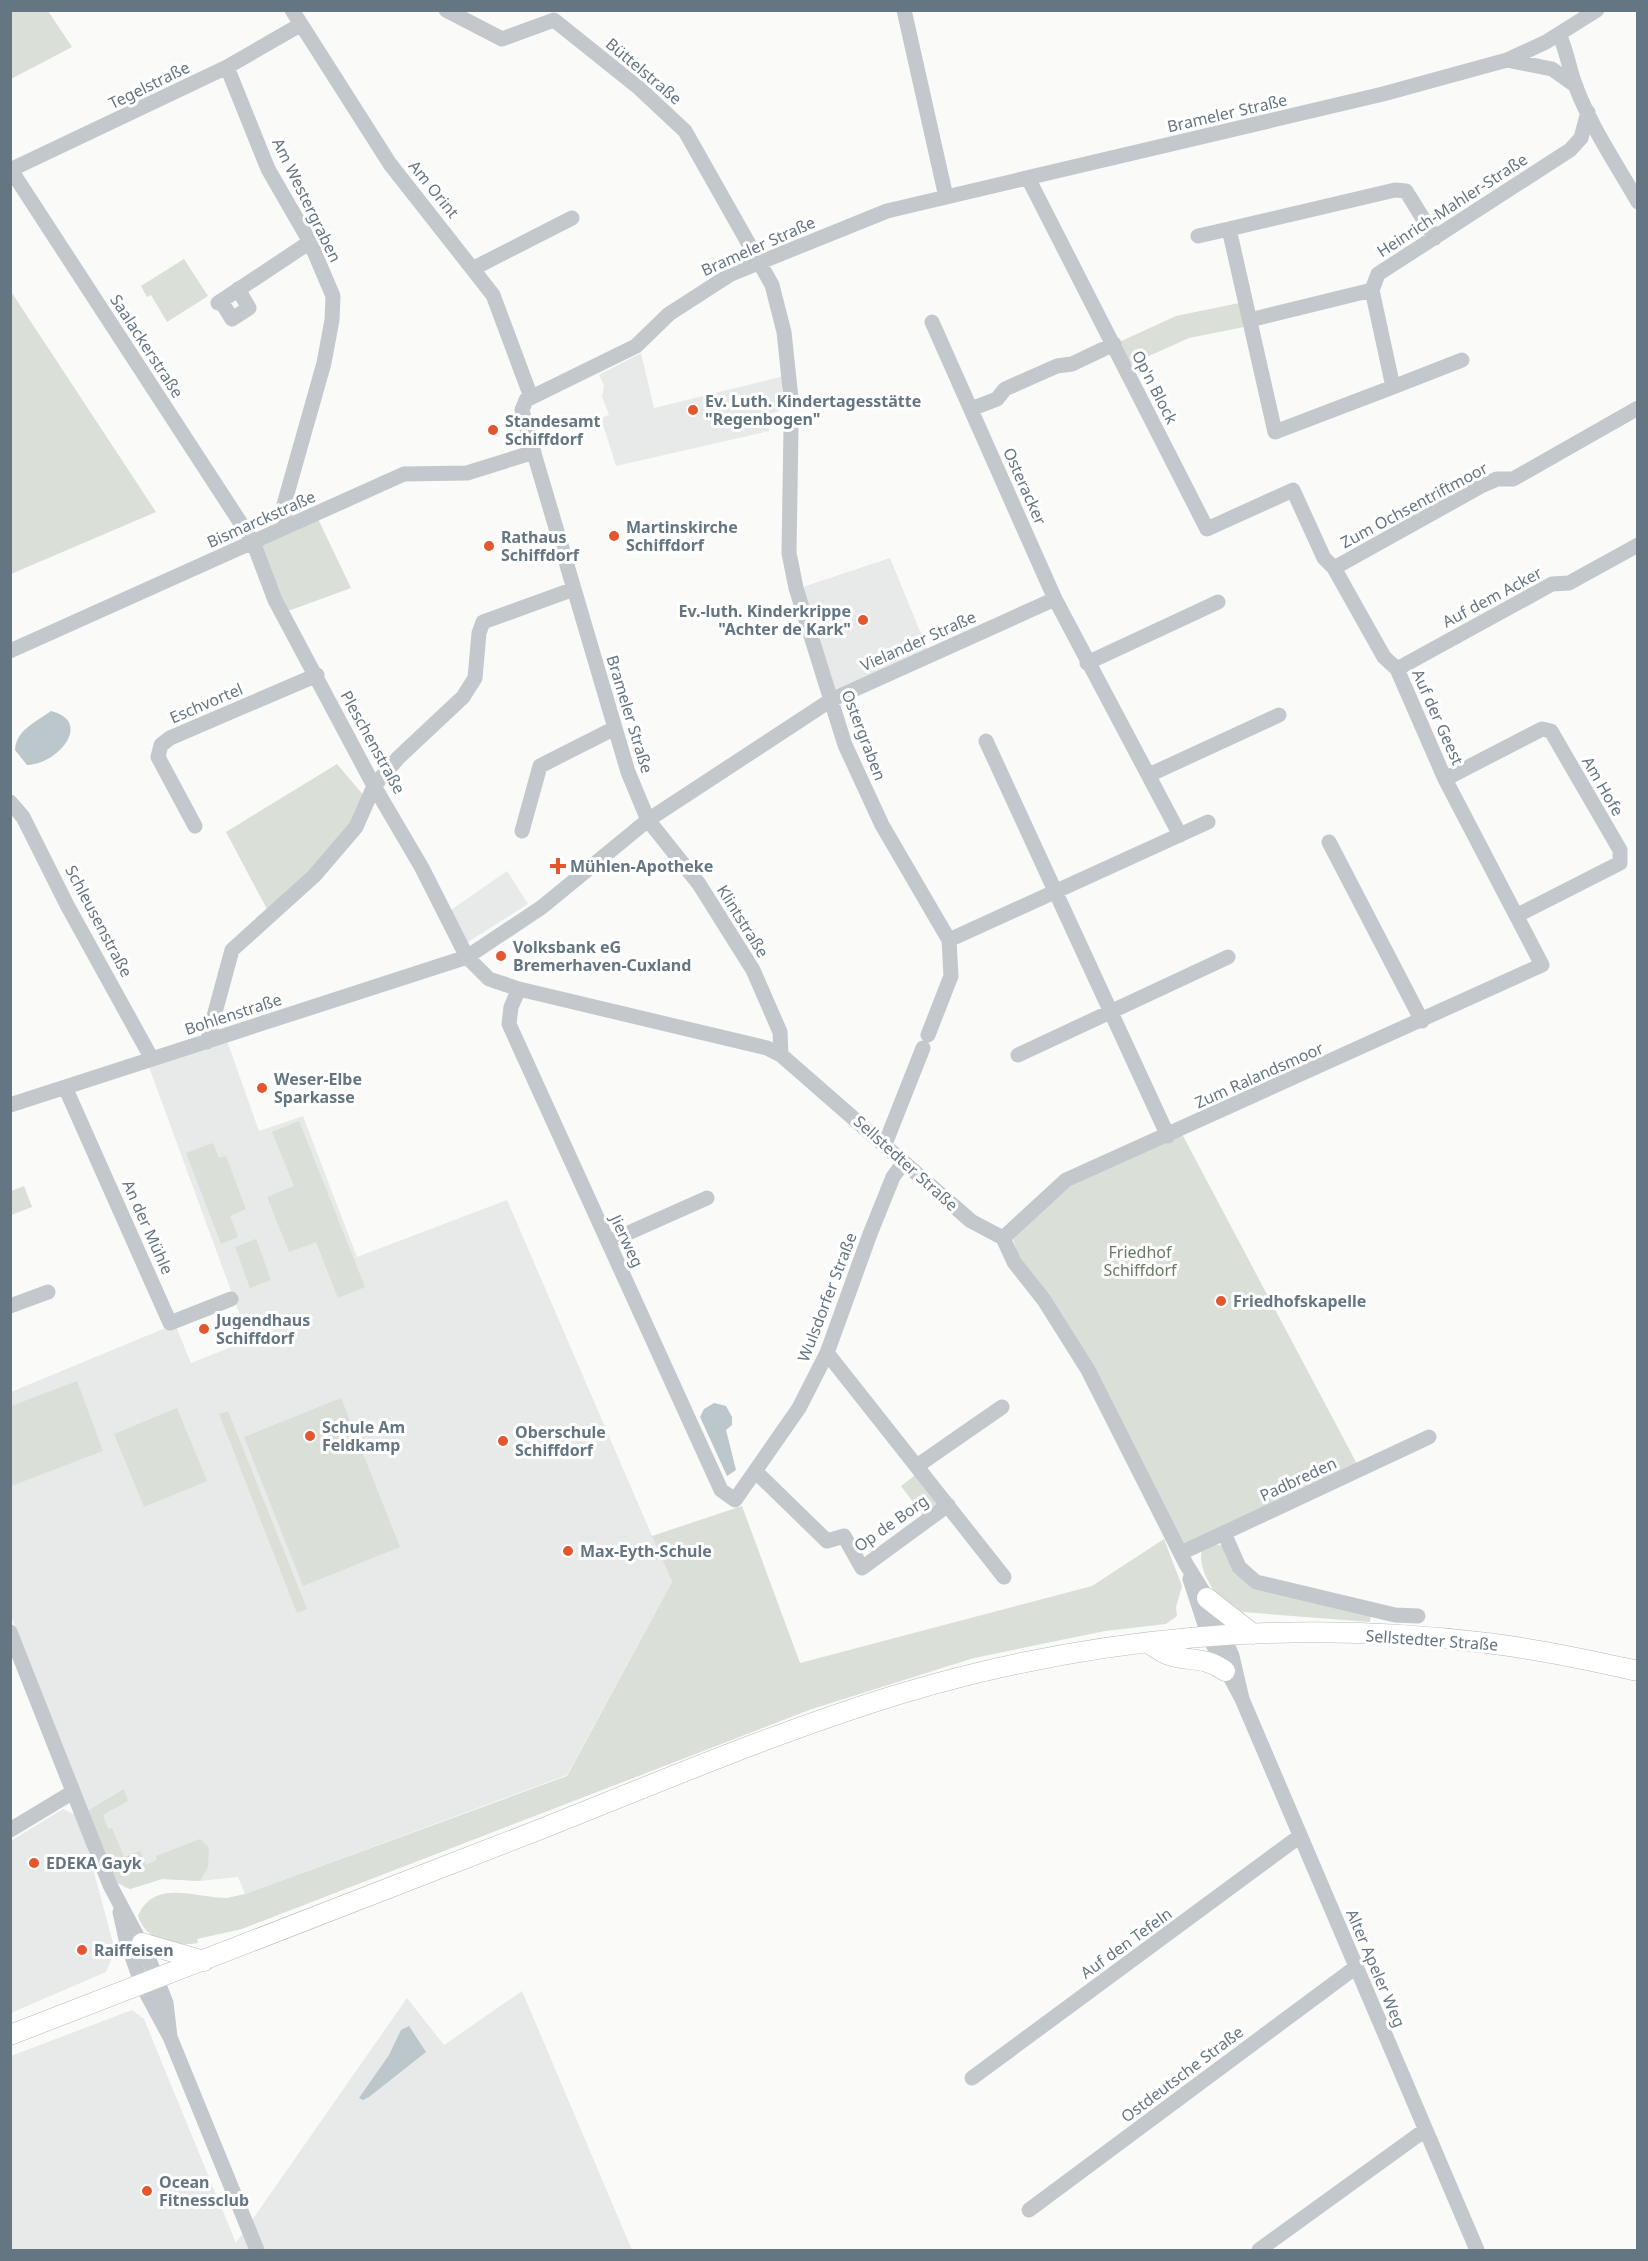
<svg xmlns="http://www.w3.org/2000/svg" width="1648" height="2261" font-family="'Noto Sans',sans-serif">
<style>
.built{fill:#e8e9e9}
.green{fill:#dadfd7}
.water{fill:#bbc7cb}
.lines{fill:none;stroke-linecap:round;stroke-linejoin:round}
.major-casing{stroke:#b5babe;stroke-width:21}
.minor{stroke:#c3c8cc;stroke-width:15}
.major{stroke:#fff;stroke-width:20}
.poi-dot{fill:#e4572e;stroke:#fff;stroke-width:2}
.labels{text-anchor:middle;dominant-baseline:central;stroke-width:6;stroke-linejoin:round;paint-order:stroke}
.street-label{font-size:16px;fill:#657683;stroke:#fff}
.poi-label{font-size:16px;font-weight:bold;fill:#657683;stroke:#fff;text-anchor:start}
.park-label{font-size:16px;fill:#687a64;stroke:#fff}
</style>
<rect width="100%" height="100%" fill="#fafaf8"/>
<path class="built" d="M641 353 654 408 784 376 779 411 770 414 769 431 616 466 601 418 609 415 602 397 604 386 599 375Z
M890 558 929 653 835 694 800 588Z
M507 871 528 904 468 942 451 910Z
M227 1041 259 1131 303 1116 357 1257 507 1200 672 1582 567 1775 245 1894 238 1877 200 1881 162 1879 130 1889 124 1887 82 1799 11 1616V1392L175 1324 191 1363 249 1340 149 1067Z
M63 1809 79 1817 115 1950 106 1972 11 2013V1841Z
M522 1991 632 2250H11V2056L132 2010 144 2019 236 2243 407 1998 444 2045Z"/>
<path class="green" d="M11 10 48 11 72 47 11 79Z
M184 259 208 296 167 322 151 295 147 297 141 286Z
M10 290 156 512 11 574H10Z
M1239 303 1244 327 1189 338 1129 365 1117 343 1176 316Z
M318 519 351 588 288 611 259 547Z
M337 764 365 797C342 843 306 877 268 911L226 832Z
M299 1121 365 1287 338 1298 316 1242 289 1252 267 1197 294 1186 272 1132Z
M1182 1134 1357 1464 1186 1549 1018 1255 1013 1239 1058 1192Z
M213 1143 219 1158 226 1156 246 1209 230 1216 238 1237 221 1244 186 1153Z
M24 1186 32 1207 11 1215V1191Z
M256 1239 271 1280 250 1288 235 1247Z
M77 1381 103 1451 11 1486V1406Z
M341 1398 400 1547 303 1586 244 1437Z
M177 1408 207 1481 144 1507 114 1434Z
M228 1411 307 1609 297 1613 219 1414Z
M918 1473 940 1502 923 1515 901 1486Z
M742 1506 800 1663 1092 1586 1164 1539 1182 1586 1176 1607 1177 1616 1166 1624 1105 1631 974 1658 812 1709 242 1929 197 1939 198 1943C173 1947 147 1942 138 1916 154 1878 196 1898 227 1898 233 1897 239 1895 245 1894L567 1776 672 1582 652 1536Z
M1216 1544 1222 1546 1232 1569 1371 1615 1370 1622 1243 1612C1237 1609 1230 1607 1225 1603 1213 1593 1197 1566 1202 1551Z
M124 1789 128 1801 103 1815 108 1829 112 1828 124 1857 140 1851 146 1865 157 1860 156 1856 200 1839 209 1848 208 1867 200 1881 162 1879 130 1889 117 1883 88 1815 89 1810Z"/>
<path class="water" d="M51 711C93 721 59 764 27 765L15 750C16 730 36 722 51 711Z
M714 1403 726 1406 732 1417V1425L726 1430 736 1470 727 1476 700 1417 704 1409Z
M409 2026 426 2052 369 2097 363 2100 359 2098 389 2055 401 2030Z"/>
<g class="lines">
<g class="major-casing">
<path id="major" d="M1207 1598 1253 1634
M1148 1643C1155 1647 1162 1653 1169 1655 1190 1662 1205 1656 1225 1671
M142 1943 204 1961
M10 2035C186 1967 361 1899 536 1831 657 1783 778 1731 903 1693 1090 1637 1293 1618 1487 1643 1537 1649 1587 1660 1638 1671"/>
</g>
<path class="minor" d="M292 10 390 164 493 295 531 397
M446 10 502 39 554 20
M904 10 946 197
M554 20 639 88 685 131 772 285 784 332 791 398
M1559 34C1567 51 1569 69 1576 87 1591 127 1617 165 1638 202
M1507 60 1552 69 1576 86
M227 67 268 169 310 242 333 296 332 320 324 363 283 508 286 527
M10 170 227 67 300 25
M11 170 253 542 275 600 374 786 422 868 467 957 489 979 519 989 767 1048 781 1055 971 1221 1003 1238 1014 1262 1044 1300 1088 1370 1186 1564 1207 1598 1232 1656 1242 1699
M1198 236 1229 229
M474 268 572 218
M1372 290 1393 387 1275 432 1229 229 1395 190 1406 191 1435 238
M221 301 232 319 249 308 238 289
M218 303 310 242
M1250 320 1372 290 1378 274 1570 150 1581 138 1588 112
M932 322 1055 599 1180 835
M1393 387 1462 360
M971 409 997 399 1005 389 1057 366 1072 364 1114 344
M791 428 789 553 796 588 845 745 882 825 949 940 951 976 928 1035
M1334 568 1483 485 1497 479H1513L1638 408
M10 651 404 474 467 473 534 452
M1087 663 1218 602
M1397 669 1552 584 1569 583 1638 545
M986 741 1168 1136
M1149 775 1279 715
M1445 779 1542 729 1551 731 1620 850V863L1518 915
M10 802 23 817 67 905 152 1059
M195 826 158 757 161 745 170 738 317 675
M522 831 540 766 615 728
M1329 842 1422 1021
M949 940 1208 822
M519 989 511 1007 509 1024 721 1490 735 1500 799 1408 827 1353 870 1234 893 1177 903 1163
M207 1042 232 950 314 876 356 827 374 786 398 758 463 697 475 678 479 633 483 622 574 589
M781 1055 780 1032 753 970 699 884 648 820 628 772 528 433 522 410 526 400 636 346 669 314 731 274 887 211 1383 94 1507 60 1546 42 1597 10
M1018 1055 1228 957
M65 1087 170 1323 231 1299
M10 1105 467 957 542 907 648 820 831 700 1055 599
M885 1144 923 1048
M1003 1238 1066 1180 1542 965 1445 779 1397 669 1384 657 1334 568 1324 558 1293 490 1207 529 1028 178
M608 1242 707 1198
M10 1306 48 1292
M827 1353 1004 1577
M917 1466 1002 1407
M756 1472 827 1541 844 1536 862 1568 948 1505
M1224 1533 1239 1567 1256 1582 1395 1615 1418 1616
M1181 1553 1429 1437
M1190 1579 1209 1637 1242 1699 1477 2250
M10 1632 110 1885 148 1957 166 2003 170 2037
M10 1830 73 1792
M120 1912 126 1939 142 1985 170 2037 257 2250
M972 2078 1300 1836
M1029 2210 1356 1967
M1259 2250 1425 2130"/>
<use href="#major" class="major"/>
</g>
<g class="poi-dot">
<circle cx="693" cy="410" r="6"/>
<circle cx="493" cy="430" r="6"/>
<circle cx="614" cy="536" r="6"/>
<circle cx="489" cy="546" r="6"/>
<circle cx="863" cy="620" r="6"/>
<path d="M555 857h6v6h6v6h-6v6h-6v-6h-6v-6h6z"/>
<circle cx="501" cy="956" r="6"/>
<circle cx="262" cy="1088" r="6"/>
<circle cx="1221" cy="1301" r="6"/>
<circle cx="204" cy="1329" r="6"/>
<circle cx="310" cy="1436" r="6"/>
<circle cx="503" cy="1441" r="6"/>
<circle cx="568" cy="1551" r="6"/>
<circle cx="34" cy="1863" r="6"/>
<circle cx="82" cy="1950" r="6"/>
<circle cx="147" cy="2191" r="6"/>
</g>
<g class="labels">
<g class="street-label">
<text transform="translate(644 71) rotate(40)">Büttelstraße</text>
<text transform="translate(149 85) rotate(-26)">Tegelstraße</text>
<text transform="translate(1227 113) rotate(-13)">Brameler Straße</text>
<text transform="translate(434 189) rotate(51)">Am Orint</text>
<text transform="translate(307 200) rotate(64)">Am Westergraben</text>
<text transform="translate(1452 205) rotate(-33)">Heinrich-Mahler-Straße</text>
<text transform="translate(758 246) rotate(-24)">Brameler Straße</text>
<text transform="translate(147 346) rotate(57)">Saalackerstraße</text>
<text transform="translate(1155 387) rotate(63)">Op'n Block</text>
<text transform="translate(1025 486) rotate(66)">Osteracker</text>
<text transform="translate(1414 505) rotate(-28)">Zum Ochsentriftmoor</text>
<text transform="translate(261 519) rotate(-24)">Bismarckstraße</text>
<text transform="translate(1492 597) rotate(-28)">Auf dem Acker</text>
<text transform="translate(918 641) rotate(-24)">Vielander Straße</text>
<text transform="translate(206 703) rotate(-23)">Eschvortel</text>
<text transform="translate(630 714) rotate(73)">Brameler Straße</text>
<text transform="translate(1438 717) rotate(66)">Auf der Geest</text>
<text transform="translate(864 735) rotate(69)">Ostergraben</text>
<text transform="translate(373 742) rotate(61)">Pleschenstraße</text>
<text transform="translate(1603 786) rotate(60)">Am Hofe</text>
<text transform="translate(99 921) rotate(62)">Schleusenstraße</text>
<text transform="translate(743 921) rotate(58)">Klintstraße</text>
<text transform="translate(233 1014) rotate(-18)">Bohlenstraße</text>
<text transform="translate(1259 1075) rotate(-24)">Zum Ralandsmoor</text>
<text transform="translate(906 1163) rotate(42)">Sellstedter Straße</text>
<text transform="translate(148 1227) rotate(66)">An der Mühle</text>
<text transform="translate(627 1241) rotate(65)">Jierweg</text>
<text transform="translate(827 1297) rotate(-69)">Wulsdorfer Straße</text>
<text transform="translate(1298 1479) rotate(-25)">Padbreden</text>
<text transform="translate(891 1523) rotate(-35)">Op de Borg</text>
<text transform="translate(1432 1640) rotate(4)">Sellstedter Straße</text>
<text transform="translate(1126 1943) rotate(-36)">Auf den Tefeln</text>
<text transform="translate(1376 1968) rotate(67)">Alter Apeler Weg</text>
<text transform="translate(1182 2074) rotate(-37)">Ostdeutsche Straße</text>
</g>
<g class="poi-label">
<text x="705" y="401">Ev. Luth. Kindertagesstätte<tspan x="705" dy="18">"Regenbogen"</tspan></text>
<text x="505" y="421">Standesamt<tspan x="505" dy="18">Schiffdorf</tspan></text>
<text x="626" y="527">Martinskirche<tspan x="626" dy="18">Schiffdorf</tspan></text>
<text x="501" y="537">Rathaus<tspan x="501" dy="18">Schiffdorf</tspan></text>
<text x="851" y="611" text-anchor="end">Ev.-luth. Kinderkrippe<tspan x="851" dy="18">"Achter de Kark"</tspan></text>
<text x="570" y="866">Mühlen-Apotheke</text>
<text x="513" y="947">Volksbank eG<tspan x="513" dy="18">Bremerhaven-Cuxland</tspan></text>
<text x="274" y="1079">Weser-Elbe<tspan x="274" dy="18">Sparkasse</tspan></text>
<text x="1233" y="1301">Friedhofskapelle</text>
<text x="216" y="1320">Jugendhaus<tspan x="216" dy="18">Schiffdorf</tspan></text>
<text x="322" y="1427">Schule Am<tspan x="322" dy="18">Feldkamp</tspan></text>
<text x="515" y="1432">Oberschule<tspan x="515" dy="18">Schiffdorf</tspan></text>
<text x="580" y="1551">Max-Eyth-Schule</text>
<text x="46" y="1863">EDEKA Gayk</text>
<text x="94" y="1950">Raiffeisen</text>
<text x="159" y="2182">Ocean<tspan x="159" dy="18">Fitnessclub</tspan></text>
</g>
<g class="park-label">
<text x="1140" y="1252">Friedhof<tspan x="1140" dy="18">Schiffdorf</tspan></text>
</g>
</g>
<rect width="1648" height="2261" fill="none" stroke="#657683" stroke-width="24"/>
</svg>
